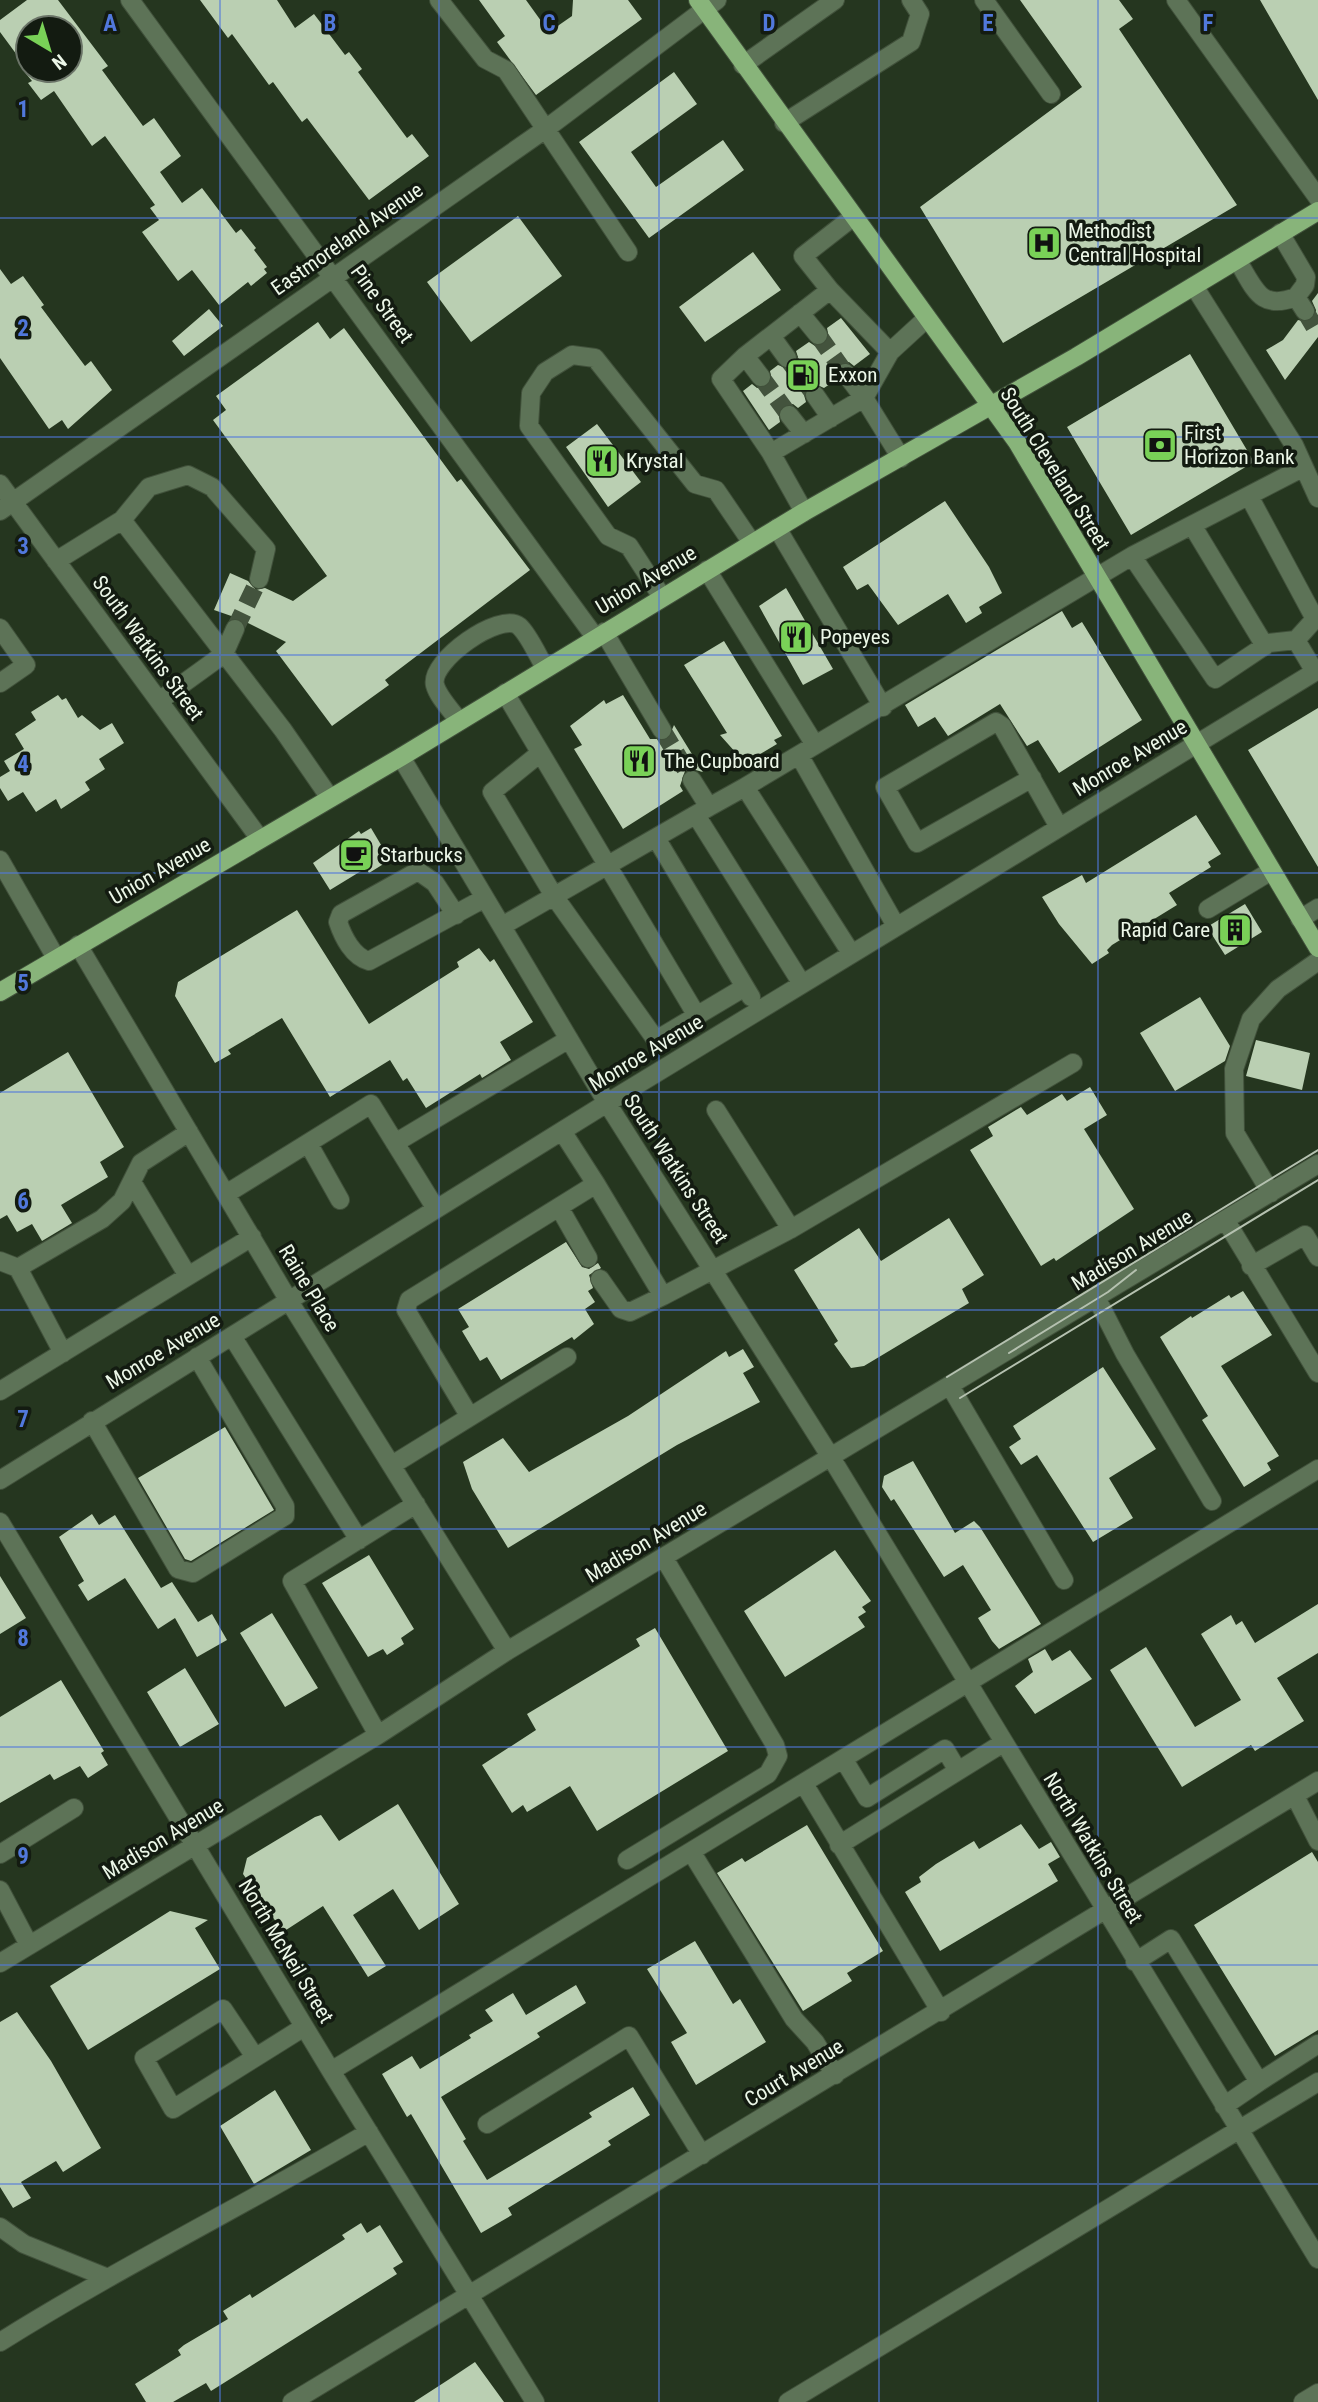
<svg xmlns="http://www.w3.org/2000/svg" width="1318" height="2402" font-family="'Roboto Condensed',sans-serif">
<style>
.building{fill:#bacfb2}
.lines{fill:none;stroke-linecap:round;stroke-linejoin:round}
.minor-tunnel{stroke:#43533d;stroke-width:18;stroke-dasharray:18 9;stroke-linecap:butt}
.minor-casing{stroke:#41513b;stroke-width:20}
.major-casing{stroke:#41513b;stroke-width:20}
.minor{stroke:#5d7357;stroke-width:18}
.major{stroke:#88b47a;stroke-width:18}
.tram{stroke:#b5c1b0;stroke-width:2}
.grid{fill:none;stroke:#5178dc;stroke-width:2;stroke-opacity:0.55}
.labels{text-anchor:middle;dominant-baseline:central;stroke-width:7;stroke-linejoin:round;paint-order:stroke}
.poi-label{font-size:21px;fill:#ecf7e8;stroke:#131b11;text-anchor:start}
.street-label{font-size:21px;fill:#ecf7e8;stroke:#131b11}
.grid-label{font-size:23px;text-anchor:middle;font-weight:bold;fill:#5178dc;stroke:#131b11;stroke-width:7;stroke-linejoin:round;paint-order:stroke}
</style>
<rect width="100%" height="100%" fill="#25361f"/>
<path class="building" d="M27 0H58L108 66 102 70 143 126 154 118 181 156 160 172 182 203 202 188 236 233 241 229 256 248 254 250 267 267 264 269 267 273 251 286 248 282 219 305 192 270 178 281 142 232 159 220 150 208 155 205 105 136 92 146 54 91 41 100 28 83 32 81 23 70H70V28H28V70L0 32V20Z
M200 0H277L295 28 314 14 345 55 349 52 362 69 358 72 407 138 412 134 429 156 369 200 307 118 302 122 273 82 269 85 232 34 228 38Z
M479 0H526L549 32 572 16 573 0H628L642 19 536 95 497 42 505 36Z
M1020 0H1119L1133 19 1119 29 1237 205 1003 343 920 207 1082 87Z
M1260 0H1318V100L1279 33Z
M674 72 697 104 631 152 656 187 723 140 744 170 649 238 579 142Z
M518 216 562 276 471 342 427 282Z
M753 252 781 290 705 342 679 307Z
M0 269 11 284 23 276 44 305 41 307 85 366 91 361 112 390 68 429 62 420 49 429 0 358Z
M1318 293V337L1285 380 1266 350 1283 340 1298 320 1306 322 1315 317 1316 310 1312 301Z
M209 309 223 326 184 356 172 341Z
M841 318 870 354 854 366 849 362 839 364 834 369 836 380 824 388 815 384 808 386 804 395 806 402 798 408 793 404 783 406 778 411 780 422 769 430 743 391 752 384 757 388 767 386 772 381 770 371 778 365 788 369 794 367 798 357 796 351 809 342 815 346 825 344 829 338 827 328Z
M318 322 330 339 344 328 457 482 461 479 530 570 385 680 389 685 332 726 276 651 286 642 240 619 214 610 230 573 248 581 256 590 265 588 293 601 327 576 213 420 226 410 216 396Z
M1190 354 1254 462 1131 535 1067 427Z
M597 424 641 482 608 507 566 447Z
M945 501 989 567 1002 593 979 607 982 613 966 623 948 594 898 625 868 584 857 590 843 567Z
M786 588 833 669 803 685 759 606Z
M1062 611 1072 628 1082 622 1142 720 1059 773 1038 740 1027 746 1000 704 948 736 935 717 918 727 905 705Z
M724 641 782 736 774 740 777 744 745 763 720 735 727 733 684 665Z
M58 695 62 700 66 698 78 718 82 715 100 730 112 723 124 743 99 759 105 769 85 782 90 790 61 809 56 799 36 812 23 792 8 801 0 788V777L10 771 4 761 24 749 15 734 36 720 31 712Z
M623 695 650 739H668L674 725 703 772 692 769 685 771 680 786 683 791 623 829 574 749 582 745 570 726 604 700 606 704Z
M1318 708V867L1248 750Z
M1196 815 1221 854 1208 862 1211 867 1169 893 1177 905 1112 945 1107 950 1109 953 1092 964 1059 924 1042 897 1082 875 1086 883Z
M371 828 390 860 369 873 366 868 330 890 313 863 359 831 361 834Z
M1245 904 1262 932 1225 955 1207 927Z
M297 910 369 1024 459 967 457 962 479 948 490 962 494 959 533 1022 500 1042 511 1060 482 1078 480 1074 426 1108 407 1078 403 1081 390 1060 330 1097 282 1018 228 1050 231 1054 215 1063 175 996 178 982Z
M1200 997 1230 1046 1225 1061 1175 1091 1140 1033Z
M1256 1040 1310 1053 1302 1090 1246 1076Z
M68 1052 124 1147 100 1162 108 1177 61 1205 72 1223 42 1241 32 1224 17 1232 7 1215 0 1219V1093Z
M1090 1087 1107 1115 1084 1129 1134 1209 1056 1261 1054 1258 1041 1266 970 1150 993 1136 988 1127 1021 1107 1027 1115 1062 1094 1067 1101Z
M949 1218 984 1275 962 1289 969 1303 864 1366 851 1368 834 1344 838 1341 794 1270 859 1228 881 1261Z
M566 1242 582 1267 589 1269 598 1263 601 1268 589 1275 593 1288 588 1291 595 1302 585 1309 594 1324 574 1340 572 1337 501 1380 487 1357 480 1361 462 1331 469 1327 458 1309Z
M1243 1291 1272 1335 1221 1366 1279 1456 1267 1463 1271 1470 1244 1487 1202 1420 1208 1416 1160 1337 1191 1316 1192 1318 1229 1295 1231 1298Z
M743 1349 754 1367 743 1373 760 1402 677 1445 508 1548 472 1489 463 1462 503 1438 529 1472 628 1416 726 1351 729 1357Z
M1103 1367 1156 1449 1109 1478 1133 1518 1093 1542 1037 1455 1021 1465 1009 1447 1021 1439 1013 1426Z
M225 1427 274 1510 191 1561 185 1559 138 1478Z
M913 1461 955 1533 974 1521 980 1527 1041 1624 999 1649 992 1641 978 1618 991 1610 963 1565 944 1577 894 1499 891 1501 882 1487 884 1476Z
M92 1514 99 1525 115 1515 161 1588 172 1582 198 1622 212 1614 227 1640 197 1657 175 1618 158 1629 125 1578 88 1601 78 1585 84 1581 59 1537Z
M835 1550 871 1601 862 1607 866 1612 858 1617 865 1627 785 1677 744 1611Z
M369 1555 414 1629 401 1638 404 1644 387 1655 383 1649 368 1657 322 1583Z
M0 1576 26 1618 0 1634Z
M1318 1604V1653L1277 1678 1304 1721 1255 1751 1251 1745 1182 1787 1110 1670 1146 1647 1195 1727 1241 1700 1201 1634 1231 1615 1236 1625 1242 1621 1255 1643Z
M272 1613 318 1688 285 1707 240 1633Z
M655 1628 728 1751 597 1831 570 1786 527 1812 523 1805 512 1813 482 1765 536 1730 527 1714 640 1646 636 1639Z
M1045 1649 1052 1661 1070 1650 1092 1679 1035 1714 1015 1686 1033 1672 1028 1659Z
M185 1668 219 1724 180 1747 147 1692Z
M61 1680 104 1751 101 1753 108 1765 88 1778 80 1766 54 1780 50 1774 0 1803V1717Z
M398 1804 459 1904 419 1930 393 1889 353 1915 386 1966 368 1977 323 1906 283 1932 243 1874 247 1858 315 1817 321 1815 339 1841Z
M1021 1824 1039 1849 1051 1842 1060 1857 1048 1864 1058 1881 940 1951 905 1892 921 1882 919 1877 936 1864 974 1841 979 1849Z
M807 1825 883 1951 847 1973 852 1981 803 2011 717 1873 742 1858 745 1862Z
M1312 1852 1318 1862V2030L1275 2056 1194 1925Z
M170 1911 208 1920 195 1928 220 1969 88 2050 50 1986Z
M695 1941 733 2004 740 1999 766 2042 696 2085 671 2042 687 2033 647 1969Z
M576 1985 586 2003 537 2033 540 2037 441 2097 466 2139 463 2141 487 2180 592 2117 589 2113 633 2087 650 2115 608 2141 611 2145 508 2208 512 2215 481 2233 411 2114 407 2117 382 2074 412 2056 420 2069 471 2038 469 2035 493 2021 485 2010 513 1993 526 2015Z
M17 2012 51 2061 101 2148 63 2172 56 2161 21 2182 31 2198 13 2208 0 2187V2022Z
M275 2090 311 2150 254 2184 220 2126Z
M361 2223 367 2233 380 2225 403 2262 393 2268 397 2274 211 2391 206 2383 173 2402H146L135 2384 181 2355 178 2350 184 2345 228 2319 223 2311 250 2294 252 2298 345 2239 342 2235Z
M475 2362 504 2402H414L448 2380Z"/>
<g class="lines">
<path class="minor-tunnel" d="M1305 311 1318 333
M818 335 845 373
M787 358 815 395
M761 377 789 415
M235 629 259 579
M662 730 692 780"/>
<g class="minor-casing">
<path id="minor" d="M130 0 595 637
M439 0 485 59 506 70 628 252
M984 0 1051 94
M1176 0 1318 198
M743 65 835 0
M784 123 911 42 920 14 911 0
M853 217 803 256 830 290 890 352 927 318
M1280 233 1306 277 1305 285 1296 297 1305 311
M1237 260C1255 288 1259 311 1296 297
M1194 286 1294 445 1318 498
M800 313 818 335
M771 336 787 358
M745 356 761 377
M845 373 864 398 890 352
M815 395 831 418
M789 415 804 434
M771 453 721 379 745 356 830 290
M0 484 260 839
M0 511 547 128 717 0
M804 512 771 453 864 398 901 458
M122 520 149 487 188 475 212 487 266 549 259 579
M1192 525 1265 646
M777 528 883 707
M1132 556 1215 679 1269 643 1296 640 1315 619 1249 496
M56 561 122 520 283 730 330 798
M707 570 815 745
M662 597 629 546 608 536 529 426 531 393 545 372 572 355 595 358 695 484 716 490 752 543
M0 628 26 665 0 683
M604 632 662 730
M1296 640 1315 672
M505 693 697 1016
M159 701 224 654 235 629
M459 721C452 711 438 697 435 685 429 661 500 611 519 626 529 635 538 656 545 668
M539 754 492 792 554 896 656 1040 745 987
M799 755 896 926
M401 757 607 1103 832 1459 1318 2259
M1032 778 917 843 885 787 996 722 1002 726 1059 827
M745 787 1132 556 1304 467
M709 807 745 787 851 953
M696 815 802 984
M656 838 751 997
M0 860 56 958
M1208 909 1271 871
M456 915 435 883 418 871 341 914 338 922C343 937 353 957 369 961L485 898
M1300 919 1318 908
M502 926 709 807 692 780
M78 945 289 1301 507 1651
M716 1110 791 1229
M308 1143 340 1200
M395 1143 569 1039
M132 1182 188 1276
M596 1184 663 1296 791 1229 1073 1063
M1271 1193 1235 1133 1234 1069 1251 1019 1278 989 1318 961
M226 1194 371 1104 436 1209
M559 1207 588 1258
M1226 1221 1318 1373
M0 1261 18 1268 102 1219 122 1201 141 1163 189 1132
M1251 1266 1305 1235 1318 1257
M18 1268 63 1353
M600 1279 621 1309 630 1312 663 1296
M1097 1299 1125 1354 1212 1501
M232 1336 359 1540
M950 1386 1064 1580
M0 1391 252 1237
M470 1417 406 1310 409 1300 596 1184 562 1131
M92 1421 178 1569 193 1573 285 1516V1506L197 1357
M392 1465 567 1357
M0 1480 607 1103 1318 670
M0 1522 331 2071 535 2402
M378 1735 292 1581 416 1504
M844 1760 867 1798 945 1749 958 1771
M804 1784 941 2012
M1295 1796 1318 1841
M839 1845 1003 1743
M692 1853 794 2019 815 2042 835 2075
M0 1854 74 1808
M627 1860 768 1774 778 1756 775 1745 664 1558
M0 1890 29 1945
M1135 1962 1171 1939 1259 2082 1318 2044
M0 1963 378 1735 507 1651 1318 1164
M255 2057 223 2009 144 2058 173 2109 304 2027
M331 2071 1318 1469
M1224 2106 1259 2082
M487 2124 629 2036 702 2155
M0 2227 24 2244 108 2278
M0 2342C120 2267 247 2204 369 2132
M292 2402 1318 1781
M788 2402 1318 2082
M1303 2402 1318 2393"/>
</g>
<g class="major-casing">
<path id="major" d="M698 0 1017 442 1318 948
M0 992 401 757 804 512 1076 357 1318 211"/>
</g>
<use href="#minor" class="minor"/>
<use href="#major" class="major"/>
<path class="tram" d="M1009 1353 1108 1292 1136 1270
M947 1377 1318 1150
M960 1398 1318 1180"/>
</g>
<path class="grid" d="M220 0V2402M439 0V2402M659 0V2402M879 0V2402M1098 0V2402M0 218H1318M0 437H1318M0 655H1318M0 873H1318M0 1092H1318M0 1310H1318M0 1529H1318M0 1747H1318M0 1965H1318M0 2184H1318"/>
<defs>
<g id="hospital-square" transform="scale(1.75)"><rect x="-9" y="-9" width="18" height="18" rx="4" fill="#79d157" stroke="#131b11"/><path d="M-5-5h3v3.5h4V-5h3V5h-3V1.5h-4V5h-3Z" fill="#111"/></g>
<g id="fuel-square" transform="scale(1.75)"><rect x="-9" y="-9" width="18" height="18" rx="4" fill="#79d157" stroke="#131b11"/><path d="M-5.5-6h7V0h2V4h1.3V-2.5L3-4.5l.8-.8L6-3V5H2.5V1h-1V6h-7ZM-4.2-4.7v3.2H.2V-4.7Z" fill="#111"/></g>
<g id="bank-square" transform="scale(1.75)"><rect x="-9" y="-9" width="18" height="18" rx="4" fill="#79d157" stroke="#131b11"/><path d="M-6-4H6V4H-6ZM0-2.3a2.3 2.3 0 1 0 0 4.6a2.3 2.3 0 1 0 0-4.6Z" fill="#111"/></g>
<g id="restaurant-square" transform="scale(1.75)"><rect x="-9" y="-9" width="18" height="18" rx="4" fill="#79d157" stroke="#131b11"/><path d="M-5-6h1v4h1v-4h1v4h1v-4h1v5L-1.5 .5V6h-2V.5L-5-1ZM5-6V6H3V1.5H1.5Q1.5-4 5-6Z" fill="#111"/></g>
<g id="cafe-square" transform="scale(1.75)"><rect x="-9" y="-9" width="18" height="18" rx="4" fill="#79d157" stroke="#131b11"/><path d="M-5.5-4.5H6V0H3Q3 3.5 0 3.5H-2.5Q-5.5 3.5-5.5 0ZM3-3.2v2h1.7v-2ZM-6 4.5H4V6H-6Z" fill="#111"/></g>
<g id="building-square" transform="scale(1.75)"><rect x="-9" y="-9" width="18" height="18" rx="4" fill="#79d157" stroke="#131b11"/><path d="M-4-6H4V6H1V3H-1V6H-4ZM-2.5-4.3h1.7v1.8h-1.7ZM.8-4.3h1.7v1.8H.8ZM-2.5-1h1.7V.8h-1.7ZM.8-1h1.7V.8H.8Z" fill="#111"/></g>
</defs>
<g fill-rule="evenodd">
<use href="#hospital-square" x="1044" y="243"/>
<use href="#fuel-square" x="803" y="375"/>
<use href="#bank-square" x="1160" y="445"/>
<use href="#restaurant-square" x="602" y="461"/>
<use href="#restaurant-square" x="796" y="637"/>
<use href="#restaurant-square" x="639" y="761"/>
<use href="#cafe-square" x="356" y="855"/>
<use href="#building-square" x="1235" y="930"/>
</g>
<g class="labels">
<g class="poi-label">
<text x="1068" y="231">Methodist<tspan x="1068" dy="24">Central Hospital</tspan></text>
<text x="828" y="375">Exxon</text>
<text x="1184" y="433">First<tspan x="1184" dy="24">Horizon Bank</tspan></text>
<text x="626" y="461">Krystal</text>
<text x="820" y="637">Popeyes</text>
<text x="664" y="761">The Cupboard</text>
<text x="380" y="855">Starbucks</text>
<text x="1210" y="930" text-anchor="end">Rapid Care</text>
</g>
<g class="street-label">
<text transform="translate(347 239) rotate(-35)">Eastmoreland Avenue</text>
<text transform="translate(382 304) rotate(54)">Pine Street</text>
<text transform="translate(1055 469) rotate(58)">South Cleveland Street</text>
<text transform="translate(646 580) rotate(-31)">Union Avenue</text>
<text transform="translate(148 648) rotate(54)">South Watkins Street</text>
<text transform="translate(1130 758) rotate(-31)">Monroe Avenue</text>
<text transform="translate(160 871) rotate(-30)">Union Avenue</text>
<text transform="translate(646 1053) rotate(-31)">Monroe Avenue</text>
<text transform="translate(676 1169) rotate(57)">South Watkins Street</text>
<text transform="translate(1132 1250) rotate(-31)">Madison Avenue</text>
<text transform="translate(309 1288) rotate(59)">Raine Place</text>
<text transform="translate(163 1351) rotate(-31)">Monroe Avenue</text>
<text transform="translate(646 1542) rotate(-31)">Madison Avenue</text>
<text transform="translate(163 1839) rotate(-31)">Madison Avenue</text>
<text transform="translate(1093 1848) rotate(59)">North Watkins Street</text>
<text transform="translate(286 1951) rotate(59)">North McNeil Street</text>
<text transform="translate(794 2073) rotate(-31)">Court Avenue</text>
</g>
</g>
<g class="grid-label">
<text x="110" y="31">A</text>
<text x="330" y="31">B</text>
<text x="549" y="31">C</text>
<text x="769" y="31">D</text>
<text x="988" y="31">E</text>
<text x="1208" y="31">F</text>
<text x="23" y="117">1</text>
<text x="23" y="336">2</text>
<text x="23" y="554">3</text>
<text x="23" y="772">4</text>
<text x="23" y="991">5</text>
<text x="23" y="1209">6</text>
<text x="23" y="1427">7</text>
<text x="23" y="1646">8</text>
<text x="23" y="1864">9</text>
</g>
<g transform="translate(49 49) rotate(142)"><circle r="33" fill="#131b11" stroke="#6a7367" stroke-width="2"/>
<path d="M0-5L12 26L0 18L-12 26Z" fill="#79d157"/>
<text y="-10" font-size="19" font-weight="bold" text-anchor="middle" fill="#ecf7e8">N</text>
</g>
</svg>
